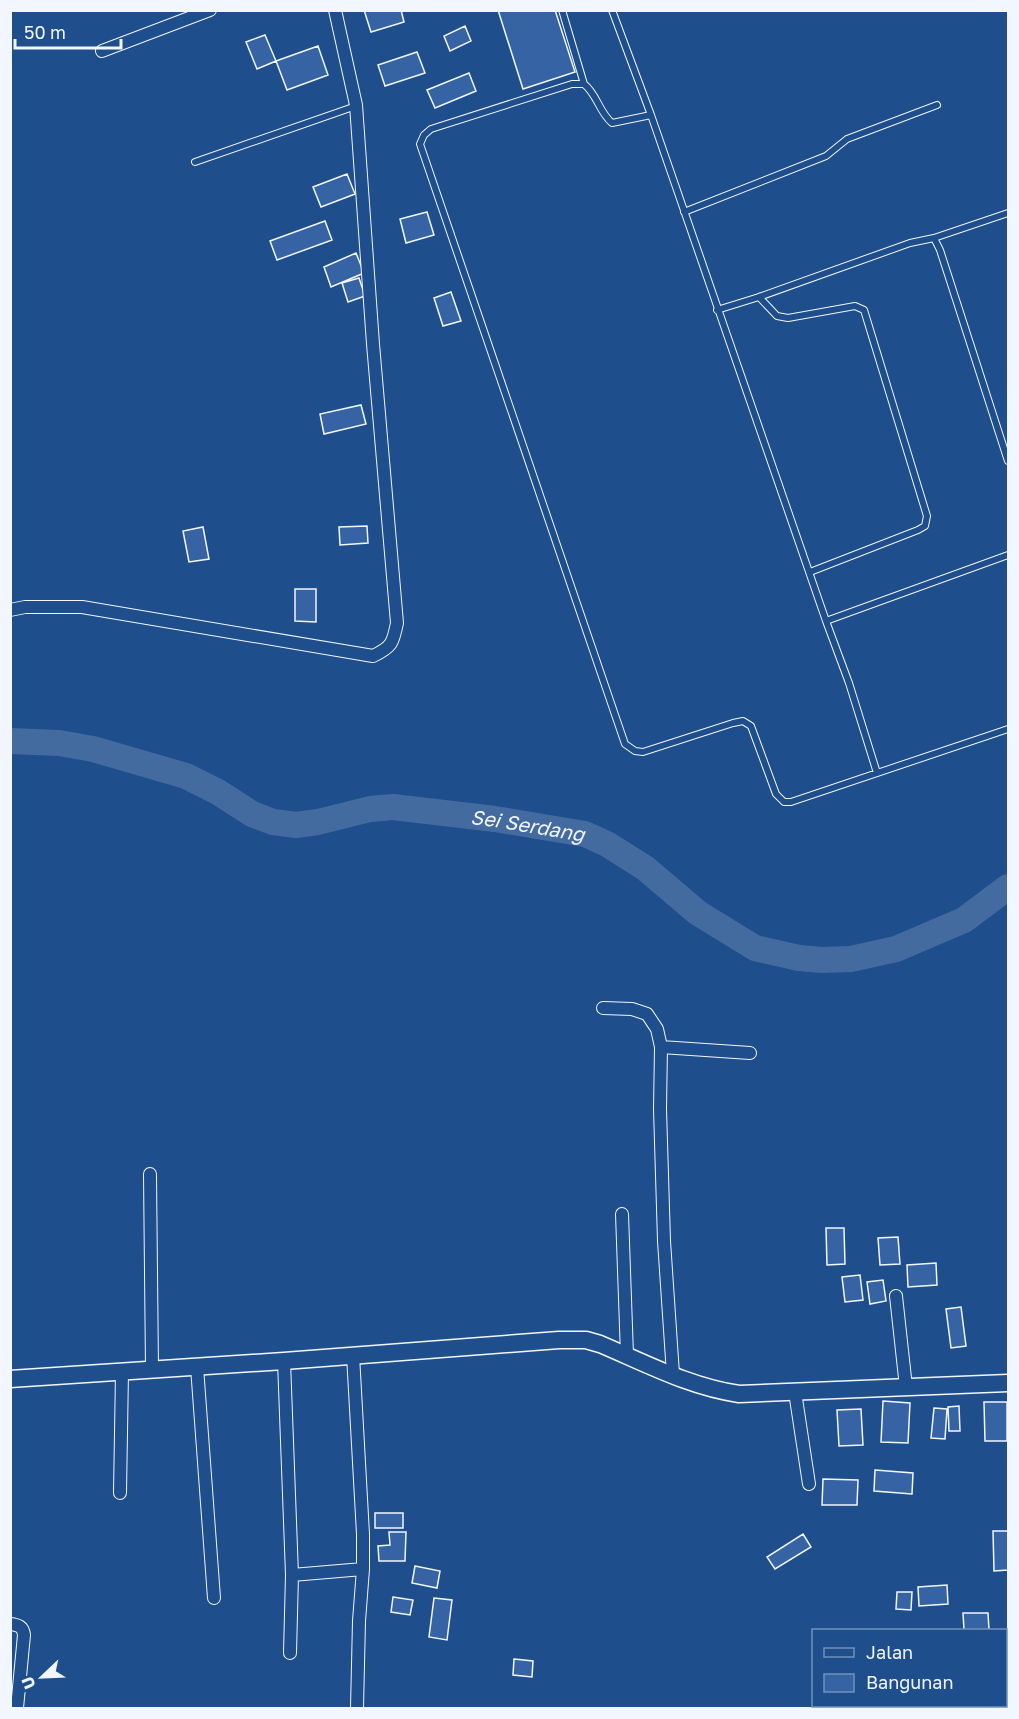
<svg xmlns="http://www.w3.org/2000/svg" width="1019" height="1719" font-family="'Golos Text',sans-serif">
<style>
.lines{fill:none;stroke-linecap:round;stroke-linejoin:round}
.river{stroke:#446ba0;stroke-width:26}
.building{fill:#3563a3;stroke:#f2f6ff;stroke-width:1.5}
.service-casing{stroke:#f2f6ff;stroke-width:8}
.minor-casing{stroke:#f2f6ff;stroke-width:14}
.tertiary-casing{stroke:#f2f6ff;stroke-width:19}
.service{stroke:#1f4e8c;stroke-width:6}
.minor{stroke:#1f4e8c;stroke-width:12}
.tertiary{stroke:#1f4e8c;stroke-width:16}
.labels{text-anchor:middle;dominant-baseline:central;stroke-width:4.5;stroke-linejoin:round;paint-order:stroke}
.water-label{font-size:20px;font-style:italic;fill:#f2f6ff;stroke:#1f4e8c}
</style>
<rect width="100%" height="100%" fill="#1f4e8c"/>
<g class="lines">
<path class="river" id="s1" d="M10 741 59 743 93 749 186 776 218 792 252 814 273 822 296 825 318 822 370 809 393 807 495 819 585 834 607 844 645 868 698 913 755 948 799 958 822 960 851 959 896 949 964 920 1008 887"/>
</g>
<path class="building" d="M364 10H401L404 22 371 32Z
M498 10H555L575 72 523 89Z
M465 26 471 41 450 51 444 36Z
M265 35 276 61 257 69 246 42Z
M318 46 328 75 287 90 276 61Z
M417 52 425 73 385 86 378 65Z
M469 73 476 91 435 108 427 90Z
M347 174 355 194 321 207 313 187Z
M427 212 434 235 406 243 400 219Z
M325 221 332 240 277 260 270 241Z
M356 253 364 273 331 287 324 267Z
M359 278 365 296 348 302 342 283Z
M451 292 461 321 443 326 434 298Z
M361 405 366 424 324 434 320 414Z
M367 526 368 543 340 545 339 527Z
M203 527 209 559 189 562 183 531Z
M295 589H316V622L295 621Z
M826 1228H844L845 1264 827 1265Z
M898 1237 900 1264 880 1265 878 1238Z
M936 1263 937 1285 908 1287 907 1265Z
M860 1275 863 1300 845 1302 842 1277Z
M883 1280 886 1301 870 1304 867 1282Z
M961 1307 966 1346 951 1348 946 1309Z
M883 1401 910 1403 908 1443 881 1442Z
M984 1402H1007V1441H985Z
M959 1406 960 1431H949L948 1407Z
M934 1408 947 1409 945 1439 931 1438Z
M861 1409 863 1445 839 1446 837 1410Z
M875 1470 913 1473 912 1494 874 1491Z
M823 1479 858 1480 857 1505H822Z
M375 1513H403V1528H375Z
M993 1531H1008V1570L994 1571Z
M389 1532H406L405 1561H379L378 1546 390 1545Z
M803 1534 811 1547 775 1569 767 1557Z
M415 1566 440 1571 437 1588 412 1583Z
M947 1585 948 1604 919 1606 918 1587Z
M897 1592H912L911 1610 896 1609Z
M393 1597 413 1600 410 1615 391 1612Z
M434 1598 452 1600 447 1640 429 1637Z
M963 1613H988L989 1630H964Z
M514 1659 533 1661 532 1677 513 1675Z"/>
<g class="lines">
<g class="service-casing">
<path id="service" d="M562 10 584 84
M612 10 651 115 826 621 849 683 877 773
M651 115 612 123C599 112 597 94 584 84H572L431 129 424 135 420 144 625 744 635 751 643 752 733 723 743 721 751 726 776 794 784 802H791L1008 729
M195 162 356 106
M684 212 826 156 847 139 937 105
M934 238 1008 213
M759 297 777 316 788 318 855 306 864 310 927 516 925 526 918 530 810 572
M717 310 759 297 910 243 934 238 940 250 1008 461
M826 621 1008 555"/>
</g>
<g class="minor-casing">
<path id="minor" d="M102 51 210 10
M10 610 25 607H82L373 656C392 647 393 643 397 623L373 344 356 105 335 10
M603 1008 632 1009 647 1014 657 1029 661 1047 660 1109 664 1241 673 1374
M661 1047 750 1053
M150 1174 152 1369
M622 1214 627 1355
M896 1296 906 1387
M353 1355 363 1534V1569L359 1621 357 1708
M284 1361 292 1575 363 1569
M197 1367 214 1598
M795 1392 809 1484
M120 1493 122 1372
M10 1624C18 1625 23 1626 24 1635L17 1708
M290 1653 292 1575
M919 1706V1708"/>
</g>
<g class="tertiary-casing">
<path id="tertiary" d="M10 1379 284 1361 559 1340H586L600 1344C645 1363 690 1387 739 1394L1008 1383"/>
</g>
<use href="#service" class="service"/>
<use href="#minor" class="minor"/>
<use href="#tertiary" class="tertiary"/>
</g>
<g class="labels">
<g class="water-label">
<text stroke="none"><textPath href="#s1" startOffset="537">Sei Serdang</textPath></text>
</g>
</g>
<rect width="1019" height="1719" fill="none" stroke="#f2f6ff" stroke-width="24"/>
<rect x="812" y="1629" width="195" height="78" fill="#1f4e8c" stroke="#7391ba" stroke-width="1.5"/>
<rect x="824" y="1648" width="30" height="9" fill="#1f4e8c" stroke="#7391ba" stroke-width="1.5"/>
<text x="866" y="1659" font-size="18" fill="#f2f6ff">Jalan</text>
<rect x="824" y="1674" width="30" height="18" fill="#3563a3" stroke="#7391ba" stroke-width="1.5"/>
<text x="866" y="1689" font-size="18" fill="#f2f6ff">Bangunan</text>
<g transform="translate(42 1677) rotate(247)" stroke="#1f4e8c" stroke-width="4.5" paint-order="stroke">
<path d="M0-4.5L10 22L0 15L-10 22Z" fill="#f2f6ff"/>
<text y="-9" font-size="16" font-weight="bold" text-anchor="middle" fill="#f2f6ff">U</text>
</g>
<path d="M15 39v9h106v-9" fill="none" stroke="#f2f6ff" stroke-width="3"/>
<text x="24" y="39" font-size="18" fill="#f2f6ff" stroke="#1f4e8c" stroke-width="4.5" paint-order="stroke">50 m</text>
</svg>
